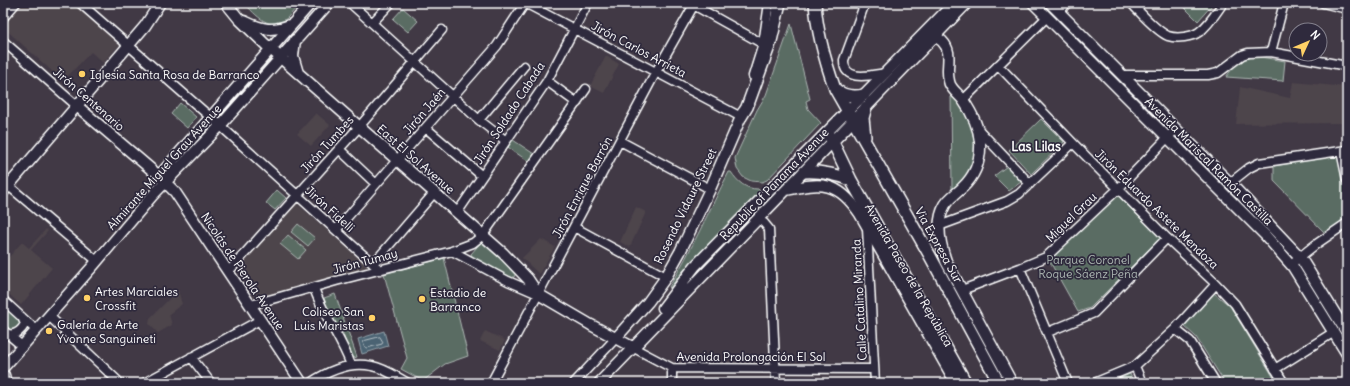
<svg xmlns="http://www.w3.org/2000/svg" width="1350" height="386" font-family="Delius,sans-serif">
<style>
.built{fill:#4d444b}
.green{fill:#5a6c64;stroke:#acb6b2}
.water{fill:#4b6473;stroke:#93a2ab}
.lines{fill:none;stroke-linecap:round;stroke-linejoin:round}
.shore{stroke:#b7c1c7;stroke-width:1}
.minor-casing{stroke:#fff;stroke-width:11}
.major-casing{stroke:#fff;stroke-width:13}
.highway-casing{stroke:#fff;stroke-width:14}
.minor{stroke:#2f2a3d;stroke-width:8}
.major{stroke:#2f2a3d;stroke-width:10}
.highway{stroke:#2f2a3d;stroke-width:11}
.poi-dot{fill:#ffd166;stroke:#2f2a3d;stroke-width:1.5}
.labels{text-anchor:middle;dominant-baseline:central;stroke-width:3.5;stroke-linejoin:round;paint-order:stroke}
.street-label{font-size:12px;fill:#fff;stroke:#2f2a3d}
.poi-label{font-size:12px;fill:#fff;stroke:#2f2a3d;text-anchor:start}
.park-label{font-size:12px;fill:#acb6b2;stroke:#2f2a3d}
.neighbourhood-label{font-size:13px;font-weight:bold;fill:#fff;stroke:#2f2a3d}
</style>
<rect width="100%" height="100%" fill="#413945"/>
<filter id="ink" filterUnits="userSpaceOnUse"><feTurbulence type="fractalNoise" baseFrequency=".025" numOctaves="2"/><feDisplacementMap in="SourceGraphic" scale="8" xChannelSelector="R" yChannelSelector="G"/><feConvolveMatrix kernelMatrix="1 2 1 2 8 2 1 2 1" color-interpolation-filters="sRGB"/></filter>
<g filter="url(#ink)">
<path class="built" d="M21 3H73L119 45 103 63 91 52 63 81 4 28 3 24Z
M606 56 619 64 604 93 590 86Z
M1293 82 1347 87V118H1344V123L1236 124 1240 87 1290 98Z
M316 113 330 125 311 146 297 134Z
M296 203 370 268 257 300 237 270Z
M636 207 646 212 630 247 620 242Z
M46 229 48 231 31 250 52 268 21 305 3 289V264L22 242 29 248Z
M541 239 555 247 539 274 522 258Z
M178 290 182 304 169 314 172 325 158 333 149 324 150 318Z
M485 331 505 340 500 350 480 341Z"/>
<path class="green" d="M244 3H300C296 8 292 13 287 18 270 33 256 15 244 3Z
M1037 3H1046L1092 49 1088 53Z
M1180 3H1210L1212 5 1198 21Z
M403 8 418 21 408 32 393 19Z
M791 24 810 99 806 101 808 109 821 123 767 180 762 182 751 181 743 177 737 169 735 158 757 110 766 95Z
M1254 56 1285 61 1283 81 1226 77C1233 67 1241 58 1254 56Z
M1097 57 1172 127 1168 134 1094 60Z
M270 60 226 114 221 113Z
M951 93C969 116 988 151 966 178 962 183 956 186 952 190Z
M180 103 196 117 187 128 171 114Z
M1041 119 1064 142 1031 174 1009 150Z
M1177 133 1294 255 1292 257H1288L1174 139V135Z
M510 138 537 156 532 164 505 145Z
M1340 155 1347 188V219L1326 234 1274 181V166Z
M1007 166 1021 182 1009 191 994 176Z
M729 172H731C738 182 745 189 758 189L760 191 682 272 670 288 669 287C692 250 709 210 729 172Z
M277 190 286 198 275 210 266 203Z
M1117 195 1160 238 1090 308 1078 312 1049 260Z
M298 224 315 238 308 246 291 232Z
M288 235 306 250 298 259 280 244Z
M482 241 485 242 516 273 514 277 509 279 473 258 471 254Z
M444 258 468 356 445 364 423 381 401 369 407 358 384 274Z
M1301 263 1347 340V352L1297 267Z
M1214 293 1230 306 1277 383H1225L1196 337 1184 326Z
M335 294 357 357 351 359 342 331 330 317 324 298Z
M3 304 22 321 21 326 16 331H11L3 324Z
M1130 374 1134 383H1109Z"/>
<path class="water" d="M384 331 388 346 362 354 358 339Z"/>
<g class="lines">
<path class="shore" d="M380 337 383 342 382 344 367 348 365 347 363 343 364 341Z"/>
<g class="minor-casing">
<path id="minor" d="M80 3 224 129 380 270
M350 3 479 120 506 141
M525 3 741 117 742 112
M690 3 763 44
M865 3 844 60C843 83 871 75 886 73
M1131 3C1140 12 1156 31 1168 36 1177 39 1192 37 1199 32 1209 25 1216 13 1223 3
M1323 3 1347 9
M1059 12 1067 3
M3 18 16 3
M372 23 391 3
M3 41 77 106
M1271 52 1284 3
M998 65 1073 143 1167 238 1216 284 1235 304 1284 383
M1122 75H1208L1218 73 1242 55 1248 53 1271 52 1347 66
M753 76 763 44 769 3
M547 81 577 103
M963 100 1047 17
M479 120 524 66
M426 128 482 176
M978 129 1030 184
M620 141 710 189
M339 149 376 184
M1341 151 1347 180
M3 181 97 261
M1230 183 1249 168 1259 163 1347 150
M457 213 547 81 588 3
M758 219 764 223 769 229 776 383
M939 226 1007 201 1019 194 1073 143
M574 227 666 277
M867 228 875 383
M336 230 497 46 525 3
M452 251 508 281 538 294
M373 264 434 193
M1291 264 1315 245 1347 223
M1020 268 1068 383
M228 272 359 127 442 30
M314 288C323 315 341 338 351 365
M962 290 1020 268 1046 257 1118 189 1176 129
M3 300 36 330
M251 305 336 281 452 251 473 243 483 235 586 89
M49 316 120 383
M1175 329 1190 341 1216 383
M3 330 22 346
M1048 332 1094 313 1167 238
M8 334C16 336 21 331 25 324L22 317
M634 348 672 368 874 369
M191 357 211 383
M1135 366 1142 383
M672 368V383
M1275 369 1334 332
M3 373 5 375 7 383
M144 383 260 320
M310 383C328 371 350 361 372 366 384 368 397 377 408 383
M491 383 656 72 695 3
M574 383 616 338
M1094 383 1135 366 1175 329 1216 284"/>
</g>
<g class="major-casing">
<path id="major" d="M226 3 239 19 265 44 503 253 528 279 538 294 591 325 634 348
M1033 3 1265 235 1293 267 1347 354
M1050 3 1230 183 1300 257 1347 333
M244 21C262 30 273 32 292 24
M928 36C934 36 937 37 942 41 954 53 945 67 949 81 950 89 959 94 963 100 972 113 979 127 980 142 981 160 975 176 962 188 956 194 949 198 945 205 935 222 940 244 946 261L1012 383
M295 40 293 56 298 73
M77 106 159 176 175 192 302 383
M159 176 311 3
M786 190C822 182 838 181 860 214L956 383
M3 192 128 46 145 26 160 3
M663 308 695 266 954 3
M616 338 648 302 666 277 680 252 710 189 741 117
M3 368 93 266 152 196 220 126 329 3
M599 383 967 3"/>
</g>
<g class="highway-casing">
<path id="highway" d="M815 3C817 33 825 61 835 89L929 254 999 383
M835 89C843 96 854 97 864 95
M741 117 747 107 771 41 780 3
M828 132 851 180 966 383
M865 137 863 118 866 107
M804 172C821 171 835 174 851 180"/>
</g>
<use href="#minor" class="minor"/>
<use href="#major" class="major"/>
<use href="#highway" class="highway"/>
</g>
</g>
<g class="poi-dot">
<circle cx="82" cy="74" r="4"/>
<circle cx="87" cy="298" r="4"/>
<circle cx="422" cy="299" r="4"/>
<circle cx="372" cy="318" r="4"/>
<circle cx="49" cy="331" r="4"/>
</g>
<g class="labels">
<g class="street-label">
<text transform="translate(639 49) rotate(28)">Jirón Carlos Arrieta</text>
<text transform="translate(89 99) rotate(41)">Jirón Centenario</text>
<text transform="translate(424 111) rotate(-49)">Jirón Jaén</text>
<text transform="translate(509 113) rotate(-57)">Jirón Soldado Cabada</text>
<text transform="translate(327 144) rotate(-48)">Jirón Tumbes</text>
<text transform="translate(416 159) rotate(41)">East El Sol Avenue</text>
<text transform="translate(1209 161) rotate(45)">Avenida Mariscal Ramón Castilla</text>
<text transform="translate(164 167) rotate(-48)">Almirante Miguel Grau Avenue</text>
<text transform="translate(774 184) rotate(-46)">Republic of Panama Avenue</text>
<text transform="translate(582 187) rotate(-62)">Jirón Enrique Barrón</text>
<text transform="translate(685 206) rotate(-64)">Rosendo Vidaure Street</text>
<text transform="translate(330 209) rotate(42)">Jirón Fidelli</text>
<text transform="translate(1157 209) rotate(44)">Jirón Eduardo Astete Mendoza</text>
<text transform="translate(1071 217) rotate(-44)">Miguel Grau</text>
<text transform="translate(939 245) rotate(61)">Via Expresa Sur</text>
<text transform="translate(365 261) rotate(-15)">Jirón Tumay</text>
<text transform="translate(243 271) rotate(56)">Nicolás de Pierola Avenue</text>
<text transform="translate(909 275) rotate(60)">Avenida Paseo de la República</text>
<text transform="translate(859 300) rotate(-93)">Calle Catalino Miranda</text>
<text x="751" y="356">Avenida Prolongación El Sol</text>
</g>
<g class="poi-label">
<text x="90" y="74">Iglesia Santa Rosa de Barranco</text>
<text x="95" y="291">Artes Marciales<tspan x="95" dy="14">Crossfit</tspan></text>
<text x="430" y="292">Estadio de<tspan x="430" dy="14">Barranco</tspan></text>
<text x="364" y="311" text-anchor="end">Coliseo San<tspan x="364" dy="14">Luis Maristas</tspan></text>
<text x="57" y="324">Galería de Arte<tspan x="57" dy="14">Yvonne Sanguineti</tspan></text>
</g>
<g class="park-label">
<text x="1088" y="259">Parque Coronel<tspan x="1088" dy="14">Roque Sáenz Peña</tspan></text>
</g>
<g class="neighbourhood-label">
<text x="1036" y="146">Las Lilas</text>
</g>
</g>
<rect width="1350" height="386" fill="none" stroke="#2f2a3d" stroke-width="16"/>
<rect x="8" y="8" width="1334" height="370" fill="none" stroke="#fff" stroke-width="1.5" filter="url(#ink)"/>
<g transform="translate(1308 42) rotate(46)"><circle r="19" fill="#2f2a3d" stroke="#827f8b"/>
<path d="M0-3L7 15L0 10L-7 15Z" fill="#ffd166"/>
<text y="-6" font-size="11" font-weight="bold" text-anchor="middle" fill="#ffffff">N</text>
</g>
</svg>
